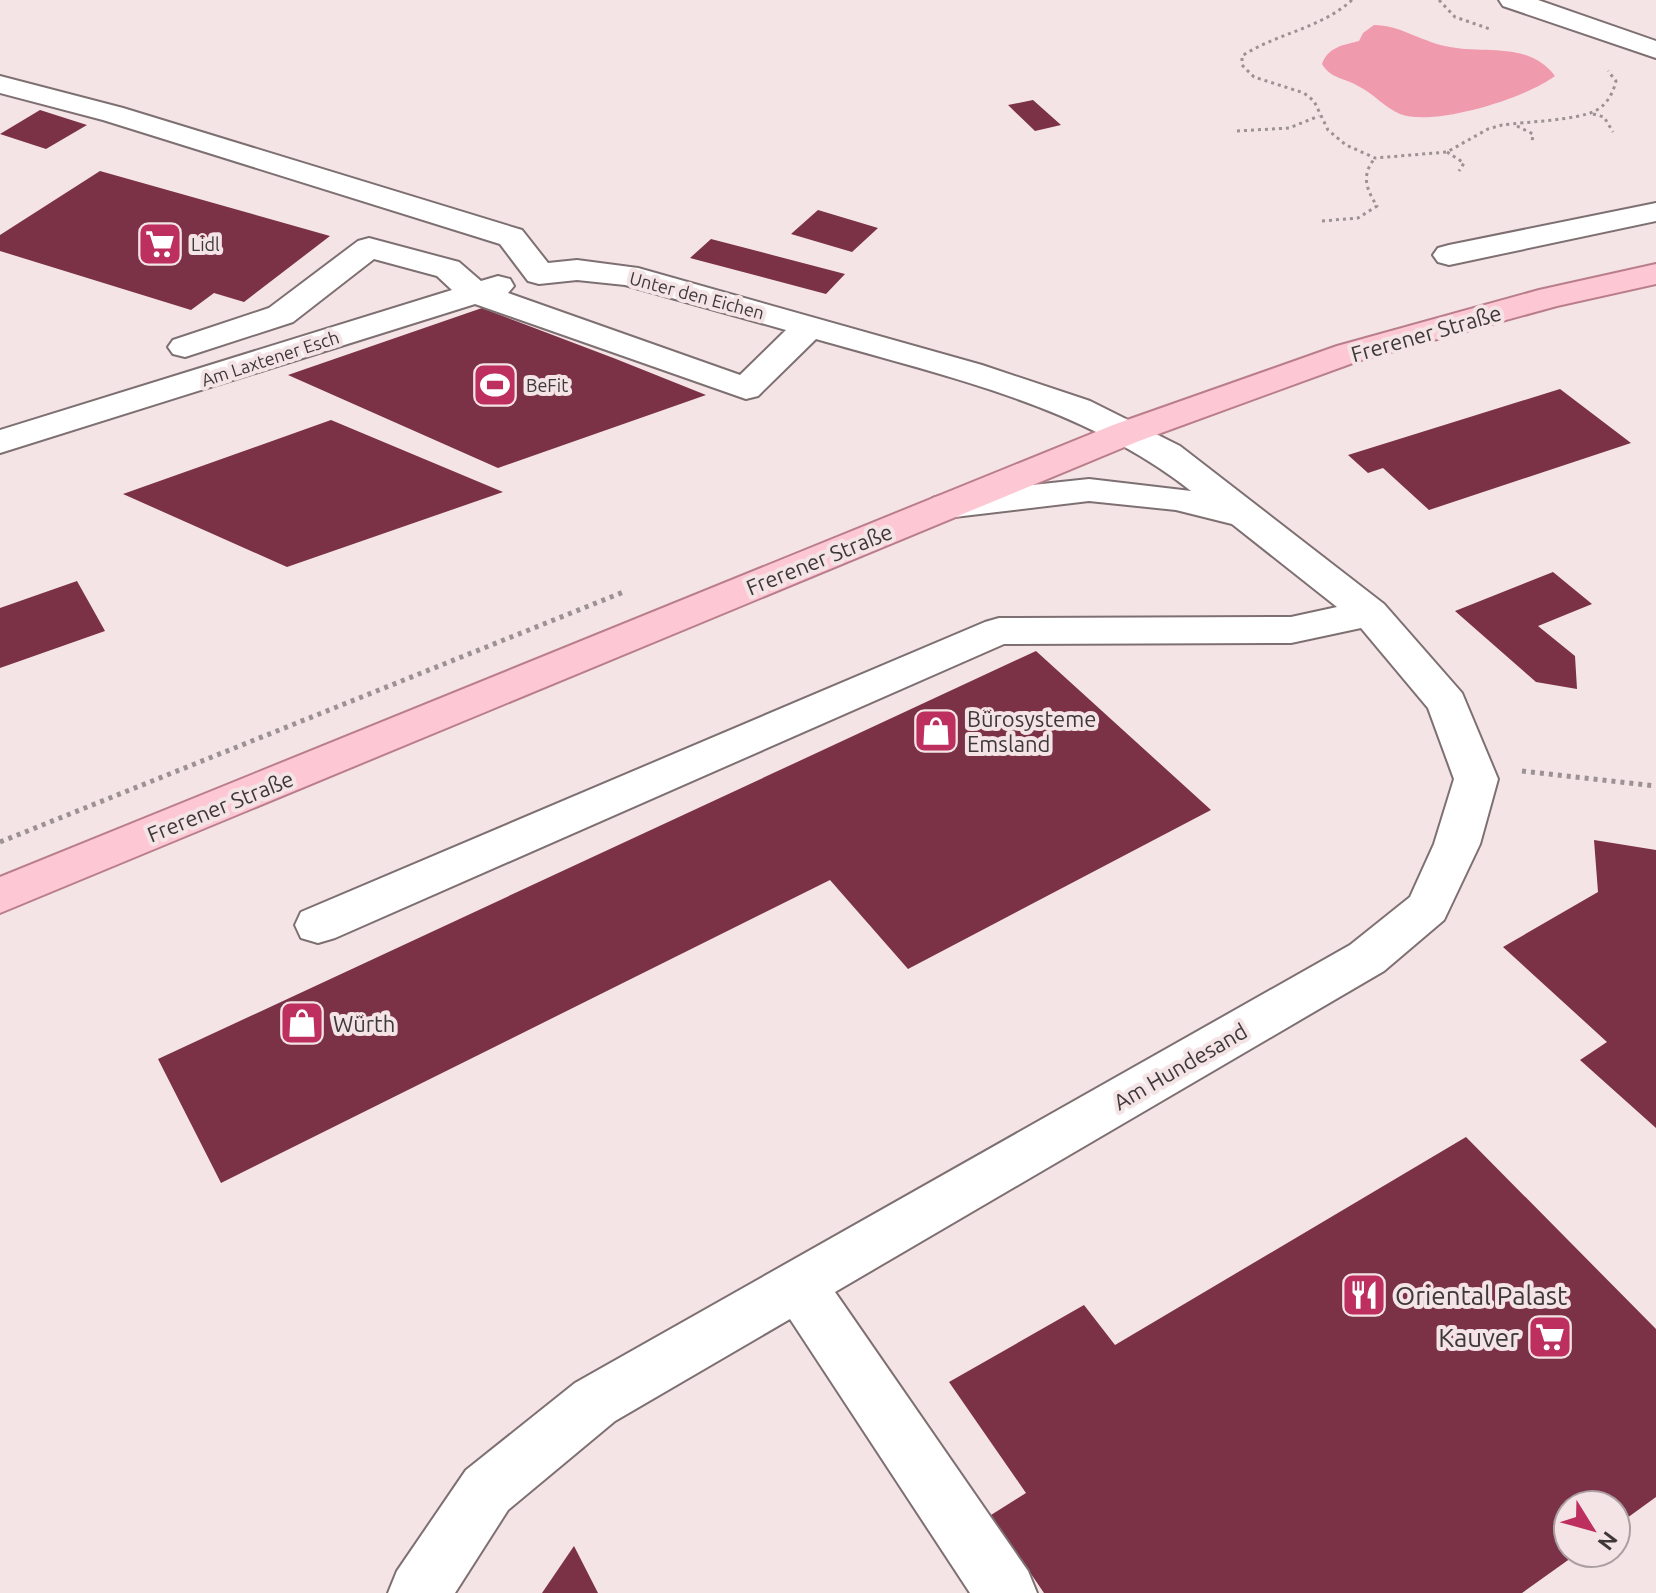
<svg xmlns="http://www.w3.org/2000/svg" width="1656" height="1593" font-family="Ubuntu,sans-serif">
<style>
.water{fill:#f09aad}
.building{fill:#7b3146}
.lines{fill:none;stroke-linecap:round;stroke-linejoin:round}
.minor-casing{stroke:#7e7072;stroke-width:4}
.major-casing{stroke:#ba7e8b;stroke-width:4}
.path-far1{stroke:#9d9293;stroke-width:3;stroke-dasharray:3 4;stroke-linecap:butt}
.path{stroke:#9d9293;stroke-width:5;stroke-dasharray:4 5;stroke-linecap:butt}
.minor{fill:#fff;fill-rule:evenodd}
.major{fill:#fdc8d4;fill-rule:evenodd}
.labels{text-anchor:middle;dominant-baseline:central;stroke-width:8;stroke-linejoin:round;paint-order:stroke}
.far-poi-label{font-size:18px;fill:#3e3839;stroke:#f4e4e6;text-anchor:start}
.far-street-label{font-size:18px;fill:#3e3839;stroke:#f4e4e6}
.street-label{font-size:22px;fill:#3e3839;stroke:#f4e4e6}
.poi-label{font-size:22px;fill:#3e3839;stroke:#f4e4e6;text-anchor:start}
.near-poi-label{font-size:26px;fill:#3e3839;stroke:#f4e4e6;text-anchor:start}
</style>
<rect width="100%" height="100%" fill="#f4e4e6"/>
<path class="water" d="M1374 25C1399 25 1421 41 1445 46 1483 55 1528 40 1555 76 1526 98 1434 127 1400 114 1385 108 1373 93 1358 86 1345 78 1331 79 1322 64 1328 47 1343 45 1359 41L1363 33Z"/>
<path class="building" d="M1033 100 1061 125 1035 131 1008 105Z
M40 110 87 125 46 149 0 134Z
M100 171 330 236 244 302 214 293 191 310 0 251V235Z
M818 210 878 228 852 252 791 234Z
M711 239 845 274 826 294 690 258Z
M482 308 616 359 706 395 498 468 288 375Z
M1560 389 1631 443 1429 510 1383 468 1368 473 1348 455Z
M331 420 503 492 287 567 123 494Z
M1553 572 1592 604 1538 626 1575 656 1577 689 1536 682 1455 611Z
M77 581 105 631 0 668V608Z
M1036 651 1211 810 908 969 830 880 221 1183 158 1059Z
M1594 840 1656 850V1128L1580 1060 1607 1042 1503 947 1598 892Z
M1466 1137 1656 1329V1497L1616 1526V1505H1568V1553H1578L1522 1593H1044L991 1515 1026 1493 949 1382 1084 1305 1115 1345Z
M574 1546 598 1593H542Z"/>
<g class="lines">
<g class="minor-casing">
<path id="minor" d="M1499 0H1538L1656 41V58L1503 6Z
M0 76 123 108 522 230 548 263 577 260 638 268 982 365 1090 401 1180 446 1384 604 1462 693 1498 779 1480 844 1444 920 1384 971 835 1292 1028 1571 1037 1593H970L790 1319 615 1421 508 1510 455 1593H388L397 1571 466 1470 575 1383 1350 945 1410 897 1434 844 1454 779 1428 708 1361 628 1291 643 1004 644 335 938 318 943 301 938 295 925 301 912 985 622 999 618 1291 617 1337 607 1232 524 1176 510 1089 501 946 518 933 514 927 506 933 498 946 494 1089 479 1191 491C1084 406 945 376 816 339L758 396 746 399 475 304 0 453V430L452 290 437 276 374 259 293 322 185 357 173 354 168 347 173 340 269 308 358 241 369 238 459 262 481 281 498 276 510 279 514 286 508 293 740 375 786 330 625 285 577 280 539 284 528 281 500 244 103 120 0 93Z
M1656 203V221L1449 265 1438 262 1433 255 1438 248 1449 245Z"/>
</g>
<g class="major-casing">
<path id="major" d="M1656 264V284L1557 306 1361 360 1139 441 0 913V877L1113 425 1337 346 1539 290Z"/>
</g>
<path class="path-far1" d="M1352 0C1320 29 1277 33 1242 56V65L1254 77 1304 93 1314 101 1328 130 1346 145 1375 158 1447 152 1488 129 1502 125C1524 122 1578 120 1595 111 1607 105 1613 93 1616 81L1608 71
M1439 0 1455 17 1490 29
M1593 114 1604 117 1613 132
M1517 126 1533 134 1532 142
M1237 131 1289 128 1319 116
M1447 152 1464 163 1459 171
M1322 221 1358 218 1377 206C1366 189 1361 175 1375 158"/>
<path class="path" d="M1522 771 1656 786
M0 842 626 591"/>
<use href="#minor" class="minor"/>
<use href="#major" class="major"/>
</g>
<defs>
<g id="supermarket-square" transform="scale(2.3)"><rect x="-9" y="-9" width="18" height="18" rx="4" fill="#bd2f5e" stroke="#f4e4e6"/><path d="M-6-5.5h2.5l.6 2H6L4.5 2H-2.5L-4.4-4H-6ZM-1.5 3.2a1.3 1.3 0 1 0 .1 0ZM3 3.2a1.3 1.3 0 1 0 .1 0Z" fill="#fff"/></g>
<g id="stadium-square" transform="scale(2.3)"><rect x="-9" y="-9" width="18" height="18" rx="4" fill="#bd2f5e" stroke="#f4e4e6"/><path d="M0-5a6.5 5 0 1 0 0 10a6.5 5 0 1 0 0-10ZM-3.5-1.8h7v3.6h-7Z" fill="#fff"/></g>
<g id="shop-square" transform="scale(2.3)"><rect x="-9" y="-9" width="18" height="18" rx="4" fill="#bd2f5e" stroke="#f4e4e6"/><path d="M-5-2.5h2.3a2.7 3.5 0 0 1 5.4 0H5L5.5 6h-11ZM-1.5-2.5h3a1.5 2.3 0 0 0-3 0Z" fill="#fff"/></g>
<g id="restaurant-square" transform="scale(2.3)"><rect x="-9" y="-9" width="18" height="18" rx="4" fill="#bd2f5e" stroke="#f4e4e6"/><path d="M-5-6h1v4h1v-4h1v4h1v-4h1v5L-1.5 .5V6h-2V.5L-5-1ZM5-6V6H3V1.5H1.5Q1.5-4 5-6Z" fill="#fff"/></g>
</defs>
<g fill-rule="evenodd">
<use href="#supermarket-square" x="160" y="244"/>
<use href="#stadium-square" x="495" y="385"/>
<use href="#shop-square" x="936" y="731"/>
<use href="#shop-square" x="302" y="1023"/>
<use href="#restaurant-square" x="1364" y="1295"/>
<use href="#supermarket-square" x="1550" y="1337"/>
</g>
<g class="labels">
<g class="far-poi-label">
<text x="191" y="244">Lidl</text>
<text x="526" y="385">BeFit</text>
</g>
<g class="far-street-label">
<text transform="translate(697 295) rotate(15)">Unter den Eichen</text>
<text transform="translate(270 358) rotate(-18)">Am Laxtener Esch</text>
</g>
<g class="street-label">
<text transform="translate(1426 333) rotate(-16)">Frerener Straße</text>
<text transform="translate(819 559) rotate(-22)">Frerener Straße</text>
<text transform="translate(220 806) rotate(-22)">Frerener Straße</text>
<text transform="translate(1180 1066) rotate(-30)">Am Hundesand</text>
</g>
<g class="poi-label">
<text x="967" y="718">Bürosysteme<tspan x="967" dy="25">Emsland</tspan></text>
<text x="333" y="1023">Würth</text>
</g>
<g class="near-poi-label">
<text x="1395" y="1295">Oriental Palast</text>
<text x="1519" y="1337" text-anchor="end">Kauver</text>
</g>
</g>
<g transform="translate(1592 1529) rotate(127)"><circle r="38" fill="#f4e4e6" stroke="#ab9fa1" stroke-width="2"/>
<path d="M0-6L14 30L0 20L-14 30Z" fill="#bd2f5e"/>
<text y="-12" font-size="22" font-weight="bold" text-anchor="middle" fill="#3e3839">N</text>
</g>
</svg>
